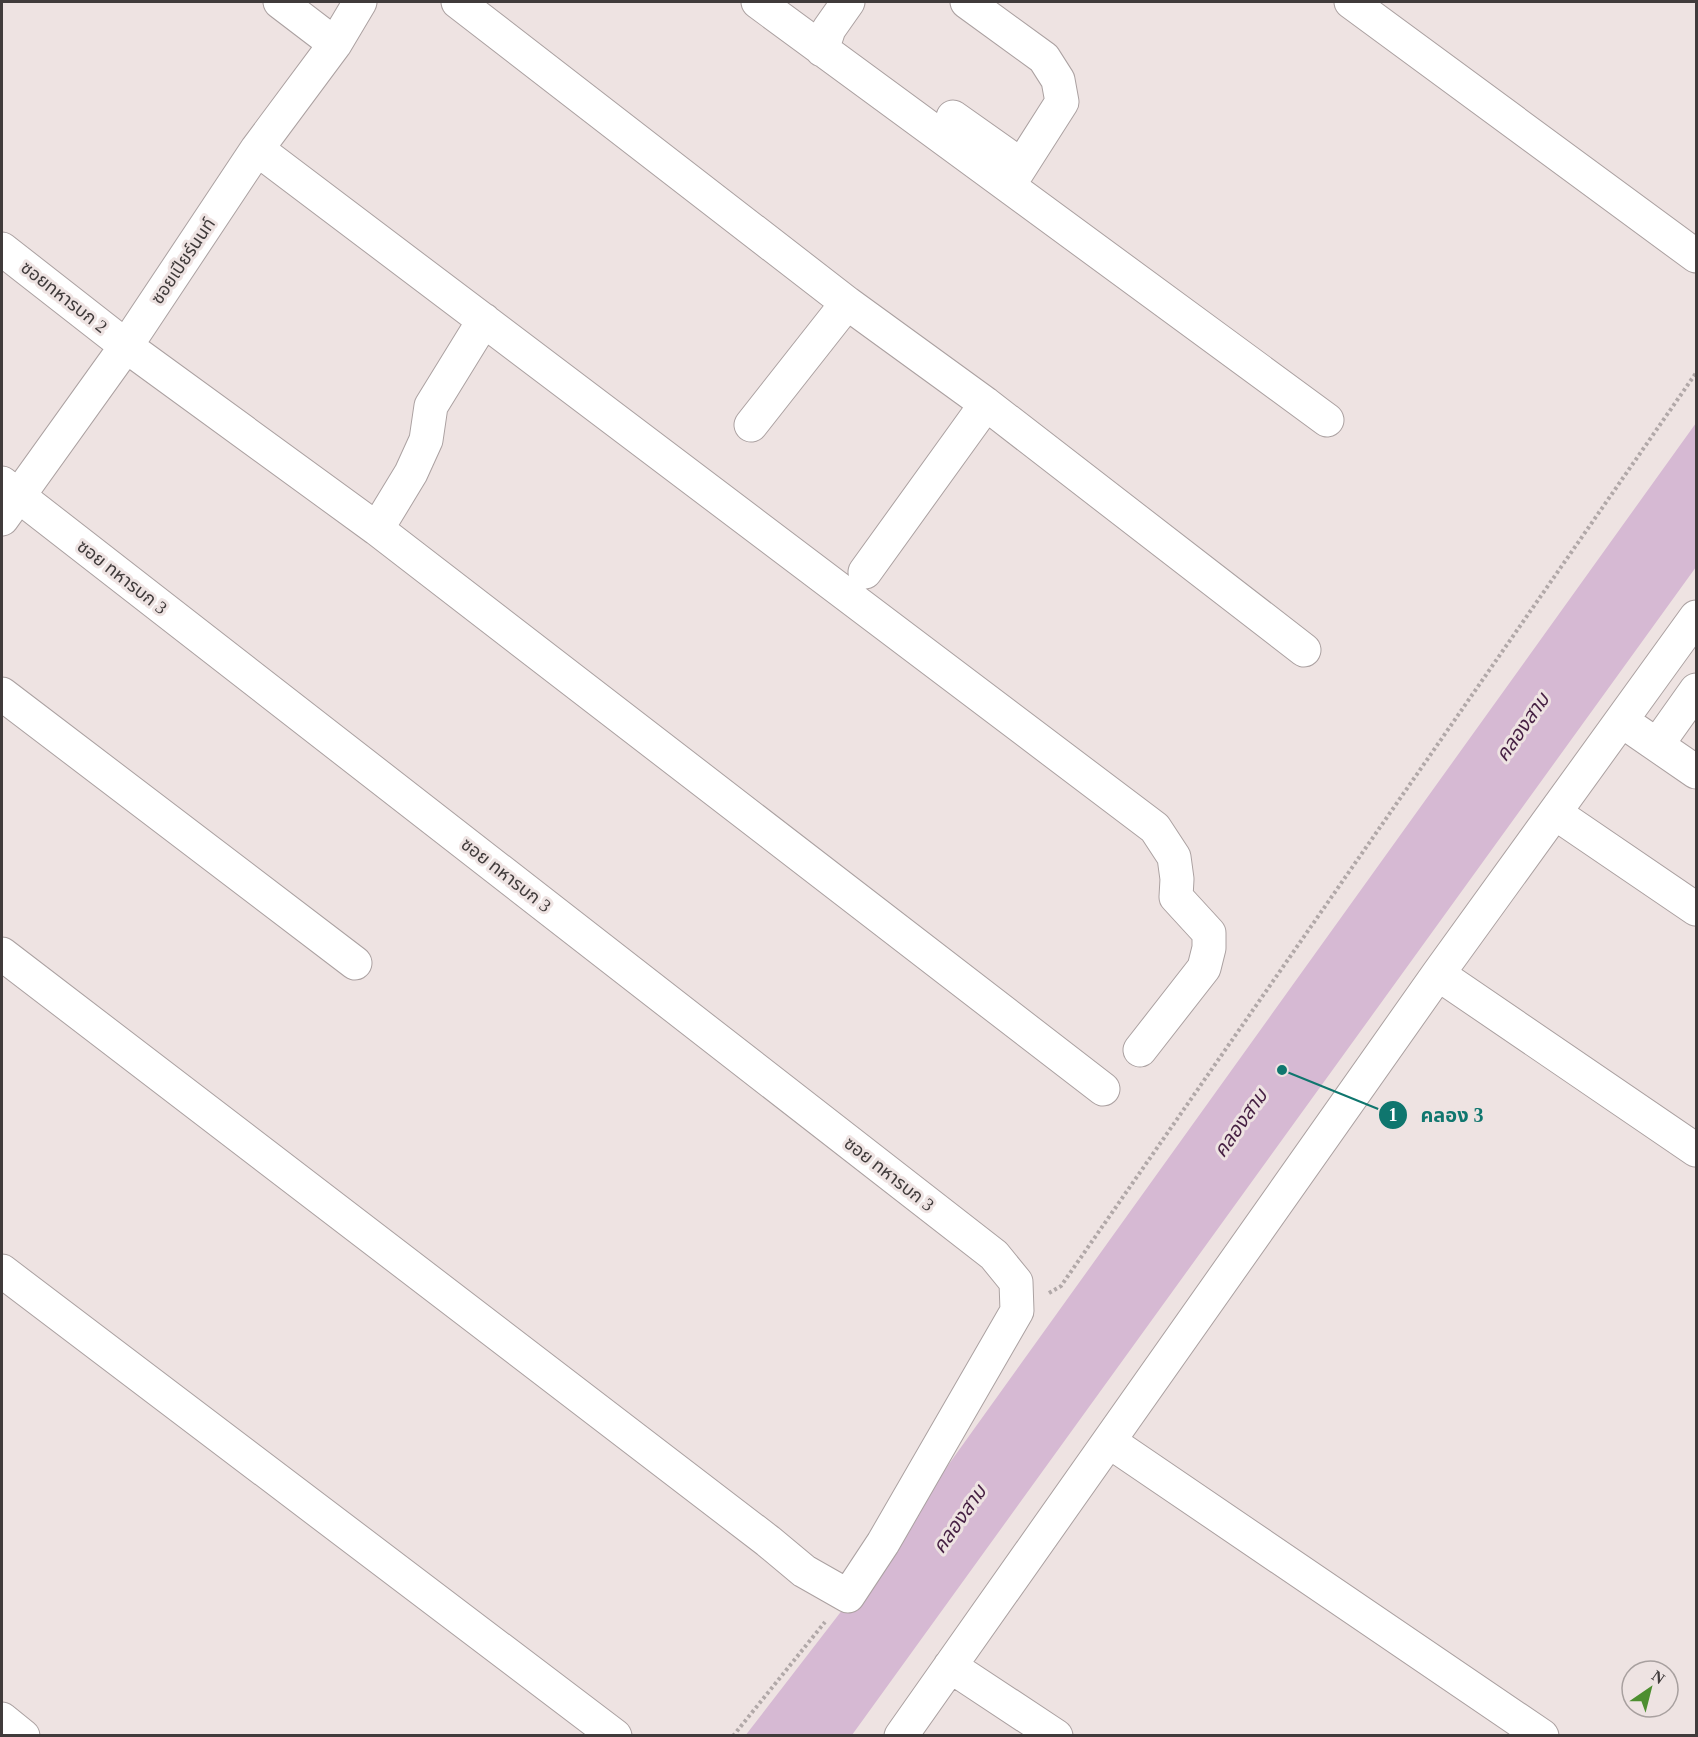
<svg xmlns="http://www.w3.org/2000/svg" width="1698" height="1737" font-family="'Times New Roman','Noto Sans Thai',serif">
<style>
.water{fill:#d6b9d3}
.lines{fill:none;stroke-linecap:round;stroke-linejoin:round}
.minor-casing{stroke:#aba1a1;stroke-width:35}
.path{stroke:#b1a8a8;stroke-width:4;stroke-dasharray:3 3;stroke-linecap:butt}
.minor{stroke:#fff;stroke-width:33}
.labels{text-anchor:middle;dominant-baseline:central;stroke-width:6;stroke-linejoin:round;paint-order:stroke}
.street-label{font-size:18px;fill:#403b3b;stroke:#eee3e2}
.water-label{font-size:20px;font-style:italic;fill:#451f42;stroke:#eee3e2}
.leader{fill:none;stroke:#0f766e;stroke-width:2}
.callout-dot{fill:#0f766e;stroke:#eee3e2;stroke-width:2}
.mark-label{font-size:18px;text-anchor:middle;font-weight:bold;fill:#fff}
.callout-label{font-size:20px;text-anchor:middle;font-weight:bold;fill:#0f766e;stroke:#eee3e2;stroke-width:6;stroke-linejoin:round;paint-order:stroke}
</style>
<rect width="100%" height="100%" fill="#eee3e2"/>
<path class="water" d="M1696 423V567L852 1735 745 1736 870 1574Z"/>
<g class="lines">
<g class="minor-casing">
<path id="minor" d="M280 2 335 44
M458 2 847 303 986 404 1304 650
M758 2 1327 420
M967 2 1044 58 1058 80 1062 102 1009 185
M1351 2 1696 256
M822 50 829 29 848 2
M953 117 1021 165
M257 149 1155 828 1174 857 1177 879 1176 897 1209 933V948L1204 968 1140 1050
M2 249 126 346 377 529 1103 1089
M751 425 847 303
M2 483 994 1255 1016 1282 1017 1311 883 1543 848 1596 804 1571 768 1541 2 954
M2 519 126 346 257 149 335 44 360 2
M377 529 411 473 426 440 431 406 484 320
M865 572 986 404
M2 694 355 963
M1622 721 1696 772
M1657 745 1696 690
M1555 813 1696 909
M1438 974 1696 1150
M2 1271 615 1736
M1110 1442 1542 1736
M950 1666 1056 1736
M2 1719 23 1736
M901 1736 1438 974 1696 617"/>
</g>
<path class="path" d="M1049 1293 1061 1286 1696 373
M733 1736 825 1622"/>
<use href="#minor" class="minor"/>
</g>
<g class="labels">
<g class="street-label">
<text transform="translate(183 261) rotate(-56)">ซอยเปียร์นนท์</text>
<text transform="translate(64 297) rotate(38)">ซอยทหารบก 2</text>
<text transform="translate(122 577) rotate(38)">ซอย ทหารบก 3</text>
<text transform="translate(506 875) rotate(38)">ซอย ทหารบก 3</text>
<text transform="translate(889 1174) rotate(38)">ซอย ทหารบก 3</text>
</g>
<g class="water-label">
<text transform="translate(1522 727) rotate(-55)">คลองสาม</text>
<text transform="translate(1240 1123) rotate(-55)">คลองสาม</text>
<text transform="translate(959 1519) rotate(-55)">คลองสาม</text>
</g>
</g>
<path class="leader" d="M1282 1070L1393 1115"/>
<g class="callout-dot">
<circle cx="1282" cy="1070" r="6"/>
<circle cx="1393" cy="1115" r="15"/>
</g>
<g class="mark-label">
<text x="1393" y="1121">1</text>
</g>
<g class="callout-label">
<text x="1452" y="1122">คลอง 3</text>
</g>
<rect width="1698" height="1737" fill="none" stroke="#403b3b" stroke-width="6"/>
<g transform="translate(1650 1689) rotate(35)"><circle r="28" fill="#eee3e2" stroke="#a8a09f" stroke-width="1.5"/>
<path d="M0-4.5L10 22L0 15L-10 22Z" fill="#4d8e30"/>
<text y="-9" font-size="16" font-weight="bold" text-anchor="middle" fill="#403b3b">N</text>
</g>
</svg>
